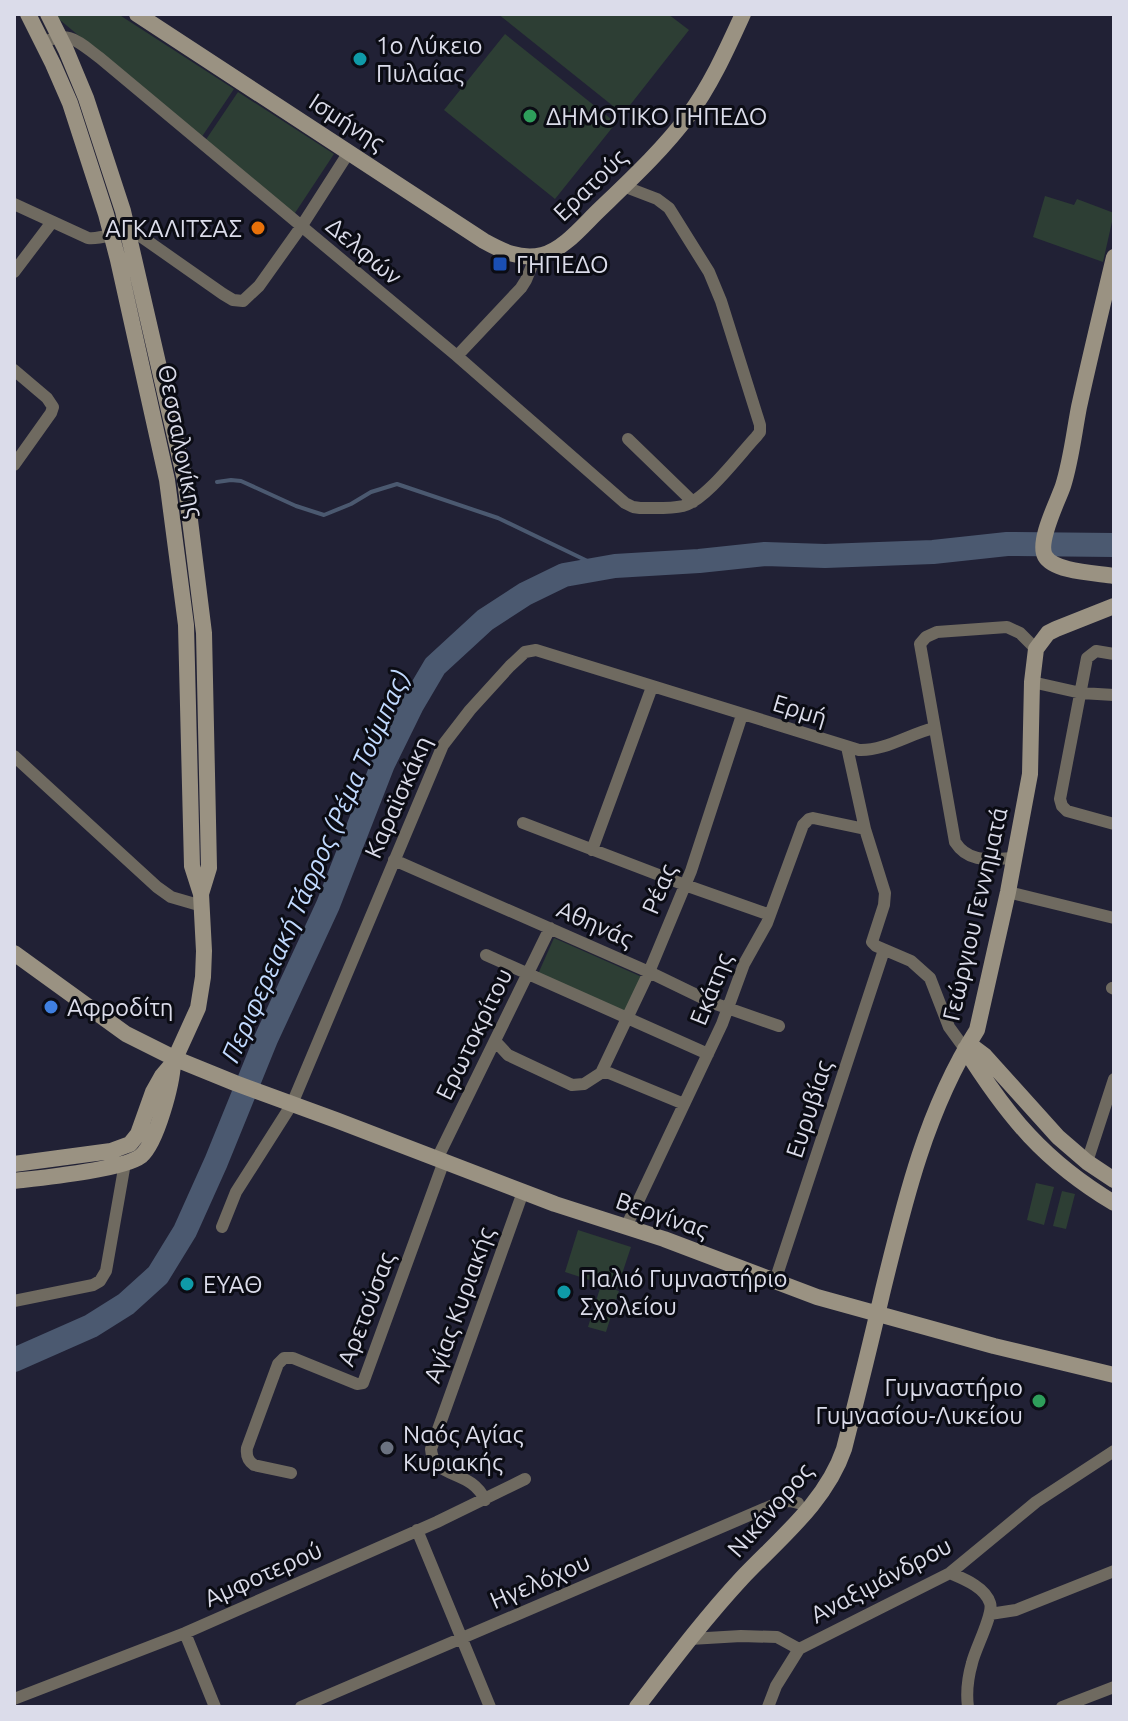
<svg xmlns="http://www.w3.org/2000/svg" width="1128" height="1721" font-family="Ubuntu,sans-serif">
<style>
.green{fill:#2d3e34}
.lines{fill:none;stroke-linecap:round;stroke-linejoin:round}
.stream{stroke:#4b5970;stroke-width:4}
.river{stroke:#4b5970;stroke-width:24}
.street{stroke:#6f6a60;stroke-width:12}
.secondary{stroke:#9a9282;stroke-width:16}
.culture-dot{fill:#0f9aa8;stroke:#0b0c14;stroke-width:3}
.leisure-dot{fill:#2e9e5b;stroke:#0b0c14;stroke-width:3}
.food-dot{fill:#e8710a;stroke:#0b0c14;stroke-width:3}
.transit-dot{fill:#1a4fb4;stroke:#0b0c14;stroke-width:3}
.shop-dot{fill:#3f7fe0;stroke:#0b0c14;stroke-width:3}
.worship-dot{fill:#6b7280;stroke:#0b0c14;stroke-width:3}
.labels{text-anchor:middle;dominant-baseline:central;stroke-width:6;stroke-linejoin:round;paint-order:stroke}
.poi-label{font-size:24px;fill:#dbdcea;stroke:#0b0c14;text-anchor:start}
.street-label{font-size:24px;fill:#dbdcea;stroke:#0b0c14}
.water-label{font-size:26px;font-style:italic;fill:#c1d9fe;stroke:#0b0c14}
</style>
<rect width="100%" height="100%" fill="#212135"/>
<path class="green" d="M55 14H118L234 89 201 138 60 20Z
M498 14H668L689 30 623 114Z
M505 34 616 123 555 199 444 110Z
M238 92 334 154 293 216 205 141Z
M1045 196 1074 205 1077 199 1114 213 1103 262 1033 237Z
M554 938 642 977 626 1013 538 974Z
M1036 1183 1054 1187 1044 1225 1027 1220Z
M1062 1191 1075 1194 1066 1229 1053 1226Z
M578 1230 631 1247 617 1289 565 1272Z
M601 1285 619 1291 606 1332 588 1327Z"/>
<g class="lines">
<path class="stream" d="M217 482 231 480 241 481 296 506 324 515 351 504 371 492 397 484 498 518 602 568"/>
<path class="river" d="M14 1360 91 1326 126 1304 158 1275 185 1231 216 1162 266 1039 328 905 383 764 412 705 435 666 485 620 525 594 564 575 615 566 699 561 765 554 825 556 933 552 1007 544 1114 545"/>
<path class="street" d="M42 43C70 30 77 41 100 58L457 356 625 503 633 507 640 508C654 508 670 509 683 506 706 500 739 455 756 437L760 432V425L721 301 709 272 669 208 657 199 623 186
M14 204 88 238C104 240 120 229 136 233L223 294 233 300 243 301 259 286 301 227 349 152
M14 272 52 222
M457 356 521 288 526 280 536 256
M14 370 47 398 53 407 51 413 14 465
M628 439 693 502
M1114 654 1096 651 1087 658 1060 799 1062 806 1067 811 1114 824
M1032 682 1081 693 1114 695
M847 747 865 829 885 893 884 905 872 942 876 946 911 961 930 978 949 1027 965 1049
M14 756 157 887 171 897 202 906
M523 823 685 885 770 915
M592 850 652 687
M1014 858C991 859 969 864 955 842L920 644 926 637 937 632 1007 627 1020 633 1036 649
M394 860 649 972 713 1003 779 1026
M1008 892 1114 918
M486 955 708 1054
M1112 988 1114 989
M495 1041 508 1055 572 1085 584 1084 601 1073H609L684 1104
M601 1073 649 972 691 871 742 715
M437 1159 550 928
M1087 1162 1114 1079
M222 1227 236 1192 292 1104 443 745 470 710 510 666 525 652 536 650 859 750C885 751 909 734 934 728
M626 1227 722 1024 744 964 767 923 803 825 809 819 813 818 865 829
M775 1281 884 950
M14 1301 93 1285 100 1281 106 1271 125 1163
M291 1473 254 1465C248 1461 246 1456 247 1448L278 1364 284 1358H293L357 1384 363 1383 444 1161
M485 1500C471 1468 433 1480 431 1449L523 1192
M417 1530 490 1707
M950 1573C964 1579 985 1587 990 1603 994 1614 975 1649 972 1663 968 1677 966 1692 968 1707
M990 1614 1016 1610 1114 1571
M185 1633 215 1707
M690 1639 741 1636 777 1637 799 1649
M14 1699 185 1633 437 1522 525 1479
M301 1707 780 1502 790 1501 798 1503
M768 1707 776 1686 799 1649 950 1573 1036 1502 1114 1451
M1062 1707 1114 1687"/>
<path class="secondary" d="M48 14 66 50 86 98 123 211 185 480 204 633 209 868 201 894
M137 14 484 241C502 251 520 260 542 255 562 250 580 229 595 214 627 183 661 152 688 116 711 85 727 49 743 14
M1114 257C1102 307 1090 357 1079 407 1074 433 1071 461 1063 486 1058 501 1037 541 1045 556 1054 572 1096 573 1114 576
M14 953 126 1034 176 1059 235 1083 336 1120 555 1204 664 1239 817 1297 994 1346 1114 1375
M965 1049C1008 1117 1044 1161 1114 1203
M965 1049 973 1047 985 1056 1058 1137 1087 1162 1114 1180
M14 1164 111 1151 130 1144 138 1134 153 1092 162 1076 173 1063 198 1008 203 977 204 951 201 894 192 866 186 625 167 480 118 260 106 214 70 103 53 64 28 14
M14 1181C40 1178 123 1170 141 1156 157 1142 172 1084 173 1063
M637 1707C671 1663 704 1619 742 1578 779 1539 826 1502 844 1449 857 1398 870 1346 882 1294 904 1203 926 1110 977 1030L1008 892 1030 774 1032 682 1036 649 1048 633 1056 629 1114 606"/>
</g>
<g class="culture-dot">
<circle cx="360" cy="59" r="8"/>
<circle cx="187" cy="1284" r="8"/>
<circle cx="564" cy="1292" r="8"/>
</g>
<g class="leisure-dot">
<circle cx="530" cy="116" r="8"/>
<circle cx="1039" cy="1401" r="8"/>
</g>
<circle class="food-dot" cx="258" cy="228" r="8"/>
<rect class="transit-dot" x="492" y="256" width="16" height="16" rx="4"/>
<circle class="shop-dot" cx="51" cy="1007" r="8"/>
<circle class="worship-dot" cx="387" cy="1448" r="8"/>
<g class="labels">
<g class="poi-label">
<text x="376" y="45">1ο Λύκειο<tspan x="376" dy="28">Πυλαίας</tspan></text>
<text x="546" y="116">ΔΗΜΟΤΙΚΟ ΓΗΠΕΔΟ</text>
<text x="242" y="228" text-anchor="end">ΑΓΚΑΛΙΤΣΑΣ</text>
<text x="516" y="264">ΓΗΠΕΔΟ</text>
<text x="67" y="1007">Αφροδίτη</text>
<text x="580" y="1278">Παλιό Γυμναστήριο<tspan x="580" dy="28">Σχολείου</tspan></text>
<text x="203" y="1284">ΕΥΑΘ</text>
<text x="1023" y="1387" text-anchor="end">Γυμναστήριο<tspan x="1023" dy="28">Γυμνασίου-Λυκείου</tspan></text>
<text x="403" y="1434">Ναός Αγίας<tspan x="403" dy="28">Κυριακής</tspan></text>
</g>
<g class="street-label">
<text transform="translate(347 122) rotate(33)">Ισμήνης</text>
<text transform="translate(590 185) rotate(-44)">Ερατούς</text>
<text transform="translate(364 251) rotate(40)">Δελφών</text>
<text transform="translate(181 441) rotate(79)">Θεσσαλονίκης</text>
<text transform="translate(800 710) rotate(17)">Ερμή</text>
<text transform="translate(398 797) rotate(-66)">Καραϊσκάκη</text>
<text transform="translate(659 889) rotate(-67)">Ρέας</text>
<text transform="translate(975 914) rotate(-77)">Γεώργιου Γεννηματά</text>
<text transform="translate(595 924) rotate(24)">Αθηνάς</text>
<text transform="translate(711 989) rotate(-68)">Εκάτης</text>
<text transform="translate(474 1034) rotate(-64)">Ερωτοκρίτου</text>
<text transform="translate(809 1109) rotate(-72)">Ευρυβίας</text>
<text transform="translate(662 1215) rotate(19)">Βεργίνας</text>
<text transform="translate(459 1305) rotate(-70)">Αγίας Κυριακής</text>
<text transform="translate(366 1309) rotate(-69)">Αρετούσας</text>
<text transform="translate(770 1510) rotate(-49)">Νικάνορος</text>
<text transform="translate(263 1574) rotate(-24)">Αμφοτερού</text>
<text transform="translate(881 1580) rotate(-28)">Αναξιμάνδρου</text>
<text transform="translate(540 1581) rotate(-23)">Ηγελόχου</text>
</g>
<g class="water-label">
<text transform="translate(315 866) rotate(-66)">Περιφερειακή Τάφρος (Ρέμα Τούμπας)</text>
</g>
</g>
<rect width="1128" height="1721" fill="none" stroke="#dbdcea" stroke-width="32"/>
</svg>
